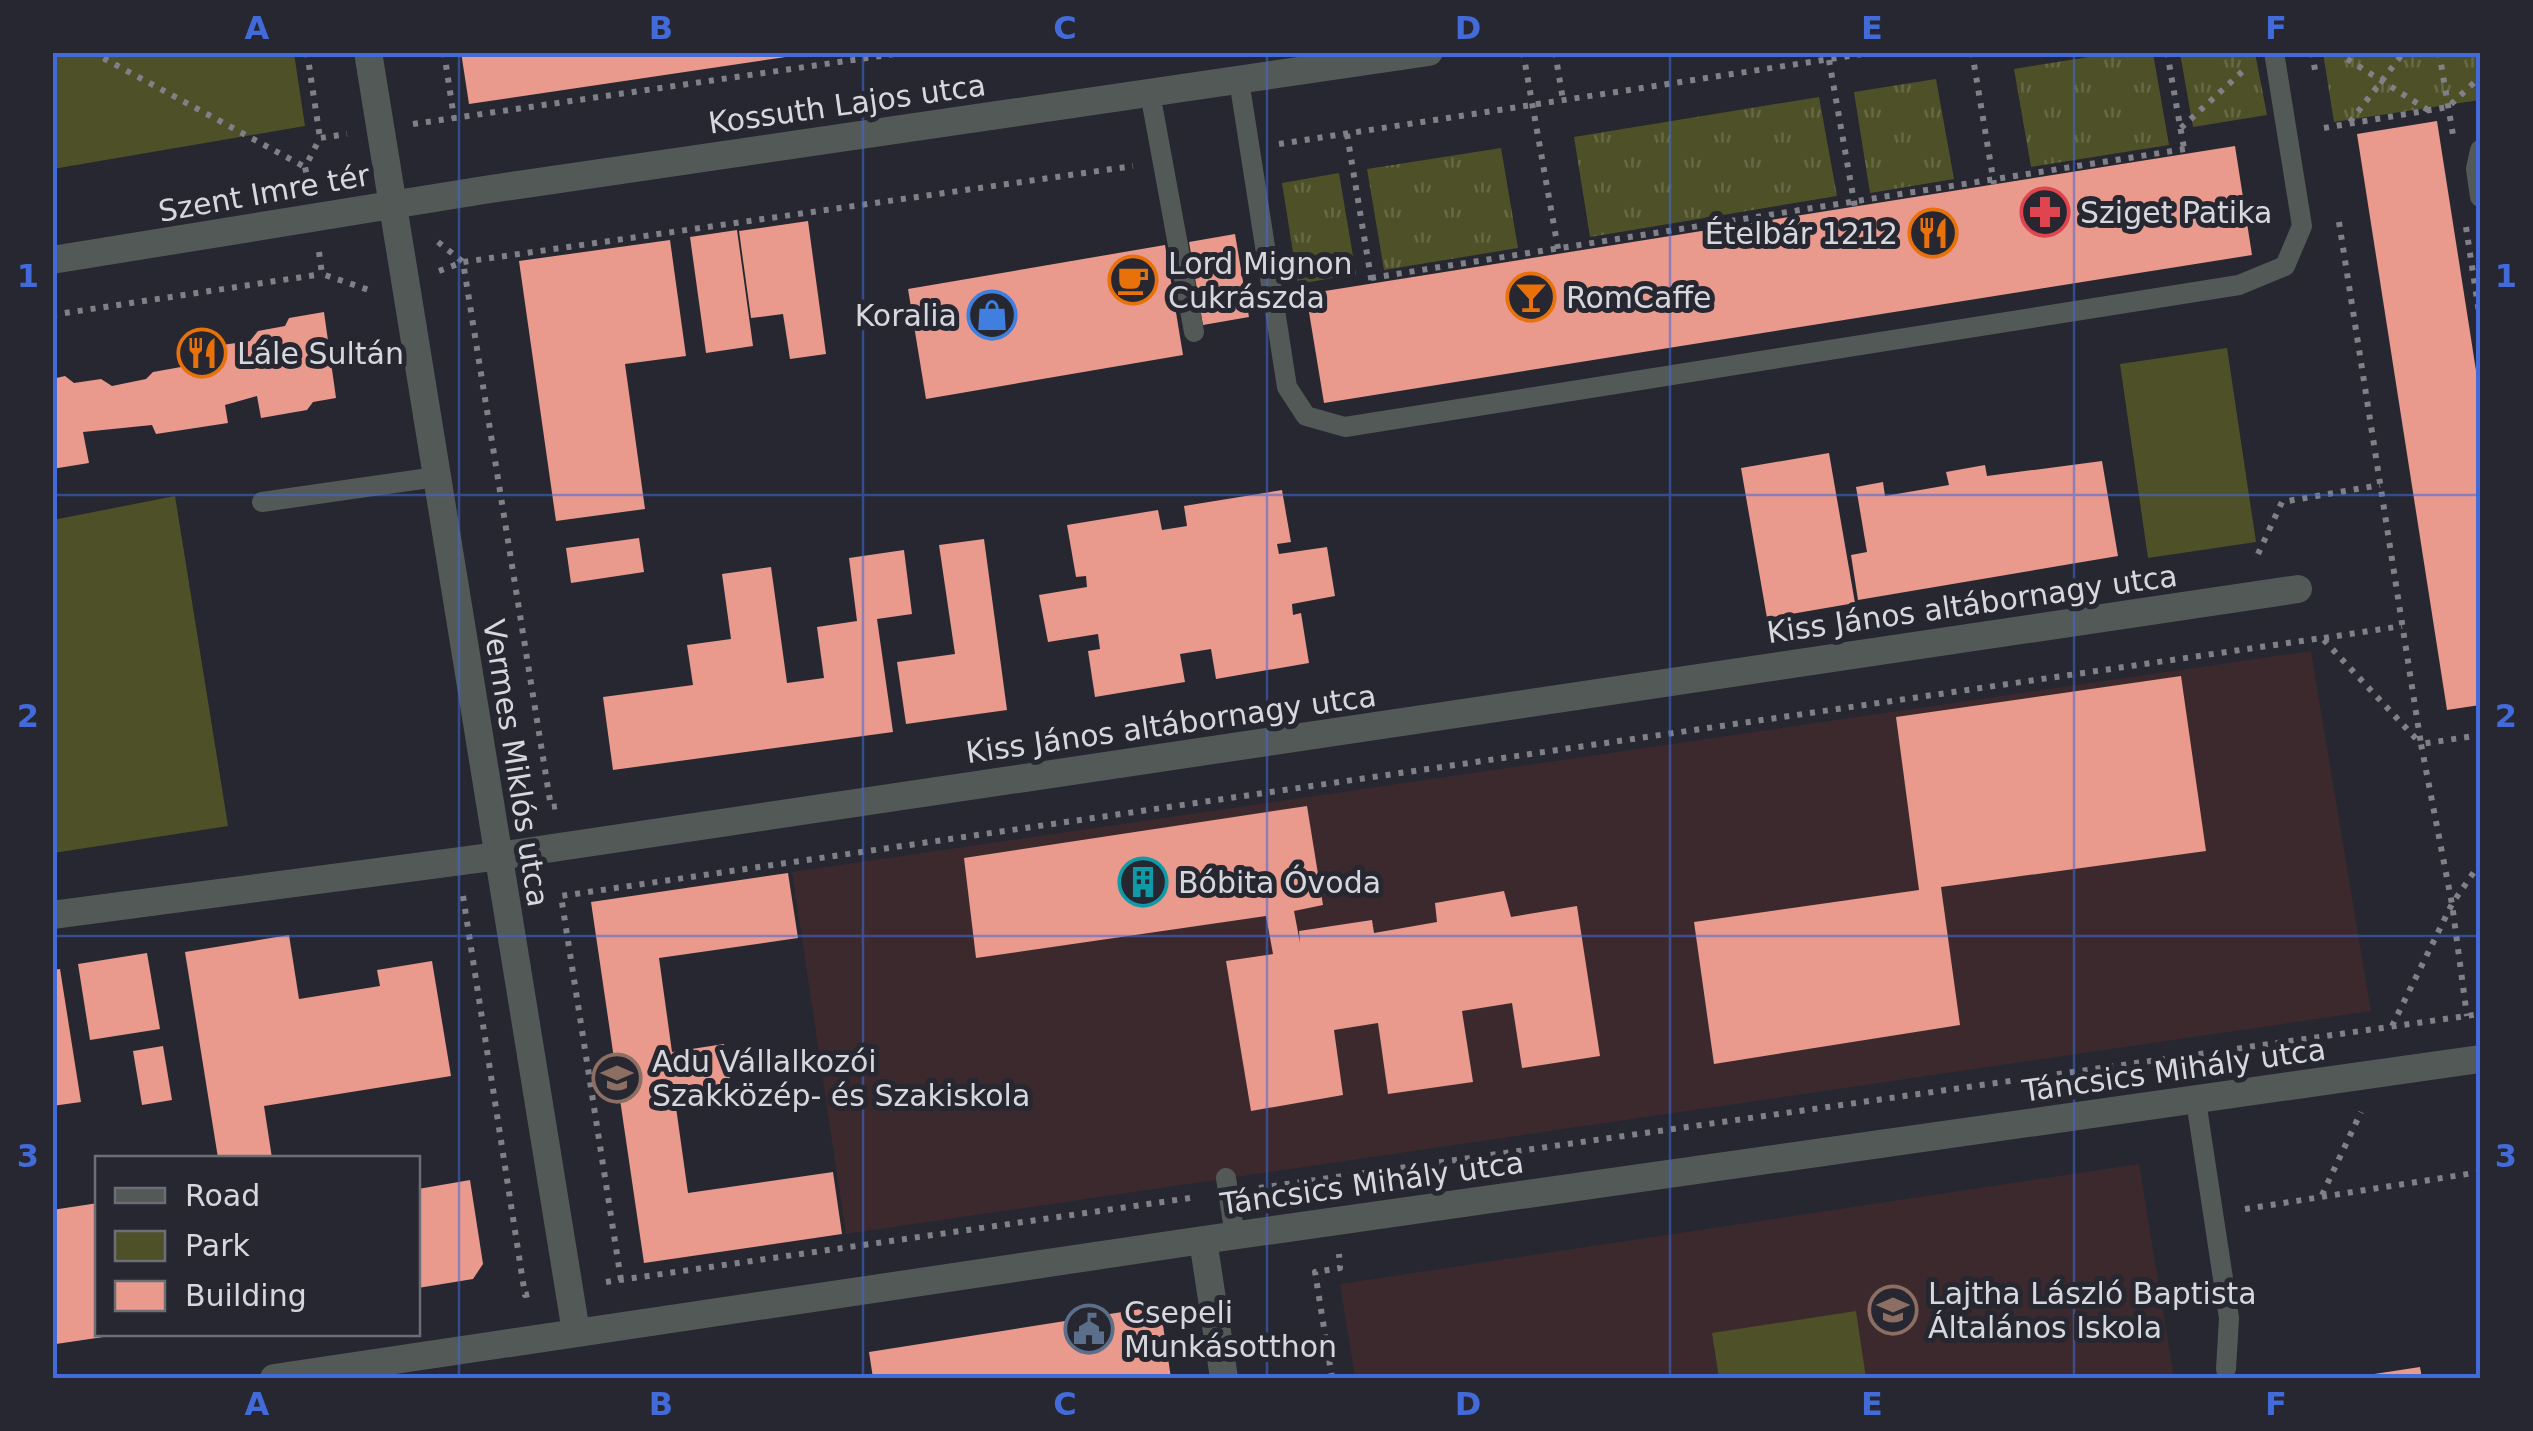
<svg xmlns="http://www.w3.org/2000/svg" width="2533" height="1431" font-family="'DejaVu Sans',sans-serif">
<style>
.education{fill:#3c292e}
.grass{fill:url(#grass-tufts)}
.park{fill:#4e5127}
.building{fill:#e99a8d}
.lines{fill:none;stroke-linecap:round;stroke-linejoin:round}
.path{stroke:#808188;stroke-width:6;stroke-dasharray:5 8;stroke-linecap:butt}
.service{stroke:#535957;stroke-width:20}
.minor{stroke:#535957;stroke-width:28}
.tertiary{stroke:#535957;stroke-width:28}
.grid{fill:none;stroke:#426ad9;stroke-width:2.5;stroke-opacity:0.55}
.labels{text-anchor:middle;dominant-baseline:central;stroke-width:10;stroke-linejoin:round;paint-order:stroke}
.street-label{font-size:30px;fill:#d7d8dd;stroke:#262730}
.poi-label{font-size:30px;fill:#d7d8dd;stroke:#262730;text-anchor:start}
.neatline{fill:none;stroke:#426ad9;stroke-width:4}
.grid-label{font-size:32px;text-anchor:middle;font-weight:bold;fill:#426ad9}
</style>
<defs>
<pattern id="grass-tufts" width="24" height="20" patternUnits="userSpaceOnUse" patternTransform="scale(2.5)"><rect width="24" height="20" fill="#4e5127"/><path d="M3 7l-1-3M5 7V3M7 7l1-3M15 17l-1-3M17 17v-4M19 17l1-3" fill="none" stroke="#676946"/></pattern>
</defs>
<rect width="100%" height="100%" fill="#262730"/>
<path class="education" d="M2311 651 2371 1011 846 1234 792 872Z
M2139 1164 2174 1378H1355L1340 1284Z"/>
<path class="grass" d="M2114 53H2153L2169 145 2031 167 2014 69Z
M2180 53H2255L2267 115 2193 127Z
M2323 53H2480V100L2334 122Z
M1936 79 1954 179 1870 193 1854 92Z
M1819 97 1837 196 1590 237 1574 137Z
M1501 148 1518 248 1384 270 1367 169Z
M1339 173 1356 274 1298 284 1282 183Z"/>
<path class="park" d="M53 52 294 53 305 126 53 169Z
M2227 348 2256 542 2148 558 2120 364Z
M175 496 228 826 53 853V520Z
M1856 1311 1866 1378H1719L1712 1333Z"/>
<path class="building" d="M461 52H799V55L469 104Z
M2437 121 2480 396V705L2447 710 2357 134Z
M2235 146 2252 255 1324 403 1306 294Z
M808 221 826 354 790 359 783 314 751 318 739 231Z
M737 230 753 346 706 353 690 237Z
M1235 234 1249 317 1203 325 1189 242Z
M670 240 686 356 625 364 645 509 556 521 519 261Z
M1165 245 1183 355 926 399 908 289Z
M324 312 336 398 313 402 307 410 261 418 257 396 225 405 228 423 156 434 152 425 83 432 89 463 52 469V379L65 376 74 383 101 379 112 386 146 379 153 372 181 367 187 358 216 354 222 345 250 341 258 331 285 326 289 318Z
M1829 453 1855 603 1767 618 1741 468Z
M2102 461 2118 556 1858 600 1851 555 1867 552 1856 487 1883 482 1885 496 1949 485 1946 472 1985 465 1987 476Z
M1282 490 1291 542 1277 544 1279 554 1327 547 1335 596 1292 604 1293 615 1301 613 1309 663 1216 679 1211 649 1180 654 1185 682 1095 697 1088 651 1100 649 1098 634 1048 642 1039 595 1087 587 1086 576 1076 577 1067 525 1158 510 1162 530 1187 526 1184 506Z
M639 538 644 572 571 583 566 548Z
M984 539 1007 710 906 724 897 662 955 654 939 545Z
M904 550 912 614 877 619 893 732 613 770 603 697 693 685 687 645 731 639 722 574 771 567 787 683 824 678 817 627 857 621 849 558Z
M2181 676 2206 851 1941 887 1960 1025 1714 1064 1694 922 1919 890 1896 717Z
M1307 806 1323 905 1294 911 1300 943 1299 931 1372 920 1374 933 1437 922 1435 903 1504 891 1511 917 1577 906 1600 1056 1522 1068 1512 1003 1462 1011 1473 1082 1388 1094 1378 1023 1334 1030 1343 1095 1251 1111 1226 961 1273 954 1266 916 976 958 964 858Z
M788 873 798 938 659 958 672 1052 724 1044 731 1085 674 1093 688 1193 833 1172 842 1234 644 1263 591 902Z
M289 935 299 999 380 986 377 970 432 961 451 1076 264 1106 272 1158H218L185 952Z
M147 953 160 1029 90 1040 78 964Z
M60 969 81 1102 52 1106V970Z
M163 1046 172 1100 142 1105 133 1051Z
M470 1180 483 1264 473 1279 418 1288V1189Z
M98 1203V1334L110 1336 56 1344 52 1210Z
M1160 1306 1171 1378H873L869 1352Z
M2420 1367 2422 1378H2361V1376Z"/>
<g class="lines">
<path class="path" d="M92 52 305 167
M307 52 320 138
M444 52 454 118
M1523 52 1559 254
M1555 52 1563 100
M1972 52 1994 184
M2167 52 2185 154
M2312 52 2316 76
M2336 52 2428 110
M2439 52 2453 135
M1829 60 1855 207
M2350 122 2404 52
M413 124 908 52
M2181 128 2244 70
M2324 128 2448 107 2480 77
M1347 134 1372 284
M1279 144 1875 52
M309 185 305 167 320 138 347 134
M2339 222 2421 744 2480 735
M2466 227 2480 319
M438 242 463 262 551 807 559 806
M319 252 322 274 369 290
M439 271 463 262 1133 166
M1371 278 2185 149
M52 315 322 274
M2258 554 2282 502 2380 485
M2324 638 2402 626
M463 896 525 1295 534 1293
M2392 1026 2452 904 2480 863
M1259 1188 2480 1014
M2322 1195 2361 1112
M2245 1209 2480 1172
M621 1280 561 896 2322 638 2421 744 2452 904 2467 1016
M606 1282 1197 1197
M1332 1378 1315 1272 1340 1268 1339 1254"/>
<path class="service" d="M1239 80 1287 387 1306 416 1345 427 2239 285 2285 266 2302 226 2274 52
M1150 93 1194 332
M2480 150 2476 169 2480 197
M262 502 436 477
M2196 1101 2229 1318 2226 1369
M1226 1178 1235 1236"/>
<path class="minor" d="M52 915 499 856 2298 589
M1203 1240 1224 1378"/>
<path class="tertiary" d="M368 52 576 1332
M52 260 484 190 1429 52
M274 1378 1203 1240 2480 1059"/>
</g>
<path class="grid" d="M459 52V1378M863 52V1378M1267 52V1378M1670 52V1378M2074 52V1378M52 495H2480M52 936H2480"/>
<defs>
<g id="pharmacy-ring" transform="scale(2.5)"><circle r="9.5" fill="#262730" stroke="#e0444e" stroke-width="1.5"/><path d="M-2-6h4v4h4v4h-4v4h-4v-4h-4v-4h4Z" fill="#e0444e"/></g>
<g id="restaurant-ring" transform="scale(2.5)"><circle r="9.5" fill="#262730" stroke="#e8710a" stroke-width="1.5"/><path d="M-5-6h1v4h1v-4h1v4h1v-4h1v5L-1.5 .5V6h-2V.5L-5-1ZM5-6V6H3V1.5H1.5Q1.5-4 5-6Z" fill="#e8710a"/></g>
<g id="cafe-ring" transform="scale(2.5)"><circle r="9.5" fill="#262730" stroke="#e8710a" stroke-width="1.5"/><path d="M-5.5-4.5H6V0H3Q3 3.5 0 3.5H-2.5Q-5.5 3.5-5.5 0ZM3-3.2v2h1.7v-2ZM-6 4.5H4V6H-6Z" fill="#e8710a"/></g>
<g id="bar-ring" transform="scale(2.5)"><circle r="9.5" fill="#262730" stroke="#e8710a" stroke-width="1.5"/><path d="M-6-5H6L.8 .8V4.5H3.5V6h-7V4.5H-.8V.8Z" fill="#e8710a"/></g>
<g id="shop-ring" transform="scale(2.5)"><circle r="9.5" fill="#262730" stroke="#3f7fe0" stroke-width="1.5"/><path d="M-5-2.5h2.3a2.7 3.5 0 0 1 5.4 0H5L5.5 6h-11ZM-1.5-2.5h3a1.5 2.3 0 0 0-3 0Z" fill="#3f7fe0"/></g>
<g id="building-ring" transform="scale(2.5)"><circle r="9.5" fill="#262730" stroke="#0f9aa8" stroke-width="1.5"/><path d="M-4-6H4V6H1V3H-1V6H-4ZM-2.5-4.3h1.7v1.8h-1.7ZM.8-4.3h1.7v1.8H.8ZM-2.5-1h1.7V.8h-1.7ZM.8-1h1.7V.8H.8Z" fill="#0f9aa8"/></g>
<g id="school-ring" transform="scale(2.5)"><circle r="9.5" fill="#262730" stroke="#8d6e63" stroke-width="1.5"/><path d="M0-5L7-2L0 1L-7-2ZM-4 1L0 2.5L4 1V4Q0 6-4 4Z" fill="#8d6e63"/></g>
<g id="civic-ring" transform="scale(2.5)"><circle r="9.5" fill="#262730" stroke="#5c6f8a" stroke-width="1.5"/><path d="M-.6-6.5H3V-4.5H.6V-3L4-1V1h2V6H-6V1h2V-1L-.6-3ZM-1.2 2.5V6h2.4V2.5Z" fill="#5c6f8a"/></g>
</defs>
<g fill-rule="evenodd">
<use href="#pharmacy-ring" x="2045" y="212"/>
<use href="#restaurant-ring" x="1933" y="233"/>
<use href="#cafe-ring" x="1133" y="280"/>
<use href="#bar-ring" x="1531" y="297"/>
<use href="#shop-ring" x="992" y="315"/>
<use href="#restaurant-ring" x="202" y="353"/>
<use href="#building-ring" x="1143" y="882"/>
<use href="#school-ring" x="617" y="1078"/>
<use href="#school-ring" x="1893" y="1310"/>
<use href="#civic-ring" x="1089" y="1329"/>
</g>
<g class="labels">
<g class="street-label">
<text transform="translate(847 104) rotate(-8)">Kossuth Lajos utca</text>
<text transform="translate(264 193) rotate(-10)">Szent Imre tér</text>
<text transform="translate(1972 604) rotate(-8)">Kiss János altábornagy utca</text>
<text transform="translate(1171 724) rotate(-8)">Kiss János altábornagy utca</text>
<text transform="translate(516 763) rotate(81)">Vermes Miklós utca</text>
<text transform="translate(2174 1070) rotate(-8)">Táncsics Mihály utca</text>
<text transform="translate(1372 1183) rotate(-8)">Táncsics Mihály utca</text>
</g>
<g class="poi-label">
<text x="2080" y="212">Sziget Patika</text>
<text x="1898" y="233" text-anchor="end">Ételbár 1212</text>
<text x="1168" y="263">Lord Mignon<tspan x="1168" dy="34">Cukrászda</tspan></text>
<text x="1566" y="297">RomCaffe</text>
<text x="957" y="315" text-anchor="end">Koralia</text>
<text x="237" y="353">Lále Sultán</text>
<text x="1178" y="882">Bóbita Óvoda</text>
<text x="652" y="1061">Adu Vállalkozói<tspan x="652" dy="34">Szakközép- és Szakiskola</tspan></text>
<text x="1928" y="1293">Lajtha László Baptista<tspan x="1928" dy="34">Általános Iskola</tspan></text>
<text x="1124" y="1312">Csepeli<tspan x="1124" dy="34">Munkásotthon</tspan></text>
</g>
</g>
<rect width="2533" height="1431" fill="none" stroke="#262730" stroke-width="110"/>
<rect x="95" y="1156" width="325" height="180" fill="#262730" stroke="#6d6e75" stroke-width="2.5"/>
<rect x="115" y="1188" width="50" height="15" fill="#535957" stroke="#6d6e75" stroke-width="2.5"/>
<text x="185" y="1206" font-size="30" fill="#d7d8dd">Road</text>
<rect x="115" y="1231" width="50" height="30" fill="#4e5127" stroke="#6d6e75" stroke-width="2.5"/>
<text x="185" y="1256" font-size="30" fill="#d7d8dd">Park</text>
<rect x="115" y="1281" width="50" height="30" fill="#e99a8d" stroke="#6d6e75" stroke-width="2.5"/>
<text x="185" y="1306" font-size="30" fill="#d7d8dd">Building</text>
<rect x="55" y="55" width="2423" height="1321" class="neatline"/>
<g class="grid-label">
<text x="257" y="39">A</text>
<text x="661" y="39">B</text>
<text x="1065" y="39">C</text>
<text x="1468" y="39">D</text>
<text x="1872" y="39">E</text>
<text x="2276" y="39">F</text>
<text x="28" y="287">1</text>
<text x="2506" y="287">1</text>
<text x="28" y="727">2</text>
<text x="2506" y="727">2</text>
<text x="28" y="1167">3</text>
<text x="2506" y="1167">3</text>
<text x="257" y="1415">A</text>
<text x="661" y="1415">B</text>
<text x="1065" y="1415">C</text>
<text x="1468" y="1415">D</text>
<text x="1872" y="1415">E</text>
<text x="2276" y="1415">F</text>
</g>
</svg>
